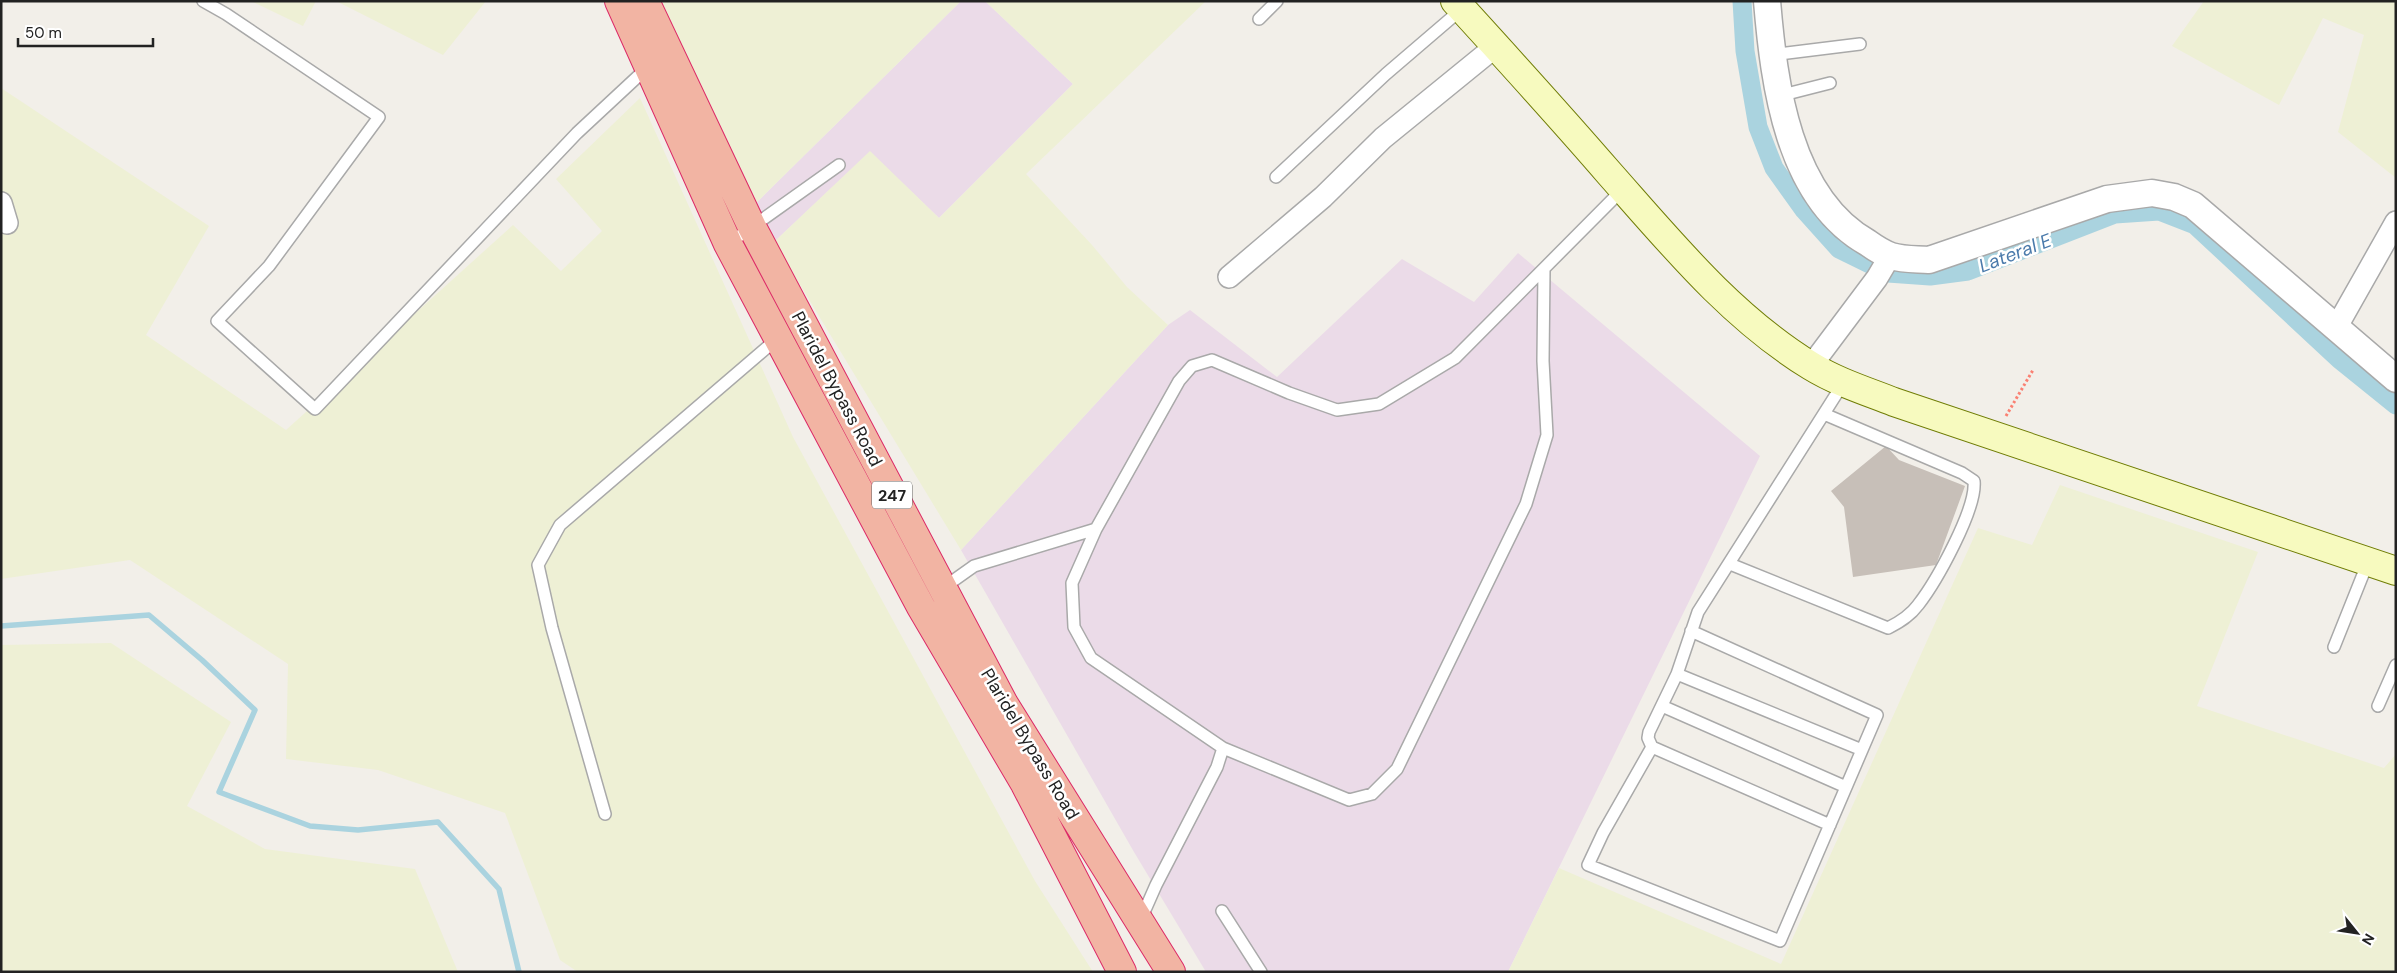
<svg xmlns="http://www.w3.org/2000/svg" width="2397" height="973" font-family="'DM Sans',sans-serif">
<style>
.industrial{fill:#ebdbe8}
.farmland{fill:#eef0d5}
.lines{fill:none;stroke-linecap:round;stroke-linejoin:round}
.stream{stroke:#aad3df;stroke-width:5.5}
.canal{stroke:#aad3df;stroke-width:19}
.building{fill:#c7bfb8}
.service-casing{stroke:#a9a9a9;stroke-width:14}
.minor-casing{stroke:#a9a9a9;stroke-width:24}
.tertiary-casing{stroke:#a9a9a9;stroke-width:29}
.secondary-casing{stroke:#707d05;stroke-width:30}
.trunk-casing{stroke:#dc2a67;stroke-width:30}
.path{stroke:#fa8072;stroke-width:3;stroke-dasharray:2.5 2.5;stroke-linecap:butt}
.service{stroke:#fff;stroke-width:11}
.minor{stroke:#fff;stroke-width:21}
.tertiary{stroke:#fff;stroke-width:26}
.secondary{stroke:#f7fabf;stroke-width:28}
.trunk{stroke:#f2b4a3;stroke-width:28}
.labels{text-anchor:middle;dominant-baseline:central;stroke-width:5;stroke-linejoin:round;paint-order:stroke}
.shield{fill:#fff;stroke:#646464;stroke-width:1}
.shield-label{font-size:16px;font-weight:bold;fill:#222}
.street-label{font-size:18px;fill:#222;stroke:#fff}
.water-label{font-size:19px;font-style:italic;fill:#4a7aab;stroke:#fff}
</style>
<rect width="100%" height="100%" fill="#f2efe9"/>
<path class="industrial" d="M961 1H985L1073 84 939 218 870 152 774 242 755 204Z
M1518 253 1760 456 1508 972H1206L1134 852 961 550 1168 325 1190 310 1277 377 1402 259 1474 302Z"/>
<path class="farmland" d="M251 1H316L303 26Z
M336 1H486L443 55Z
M661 1H961L755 204Z
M985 1H1206L1026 174 1092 245 1127 287 1168 325 961 550 774 242 870 151 939 218 1073 84Z
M2204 1H2396V178L2338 132 2364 35 2323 18 2279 105 2172 46Z
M1 88 209 226 146 335 286 430 513 225 561 271 602 231 556 179 640 98 793 437 1035 881 1093 972H578L560 960 505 813 378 770 286 759 288 664 130 560 1 579Z
M2060 485 2258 552 2197 706 2384 768 2396 754V972H1508L1559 868 1781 964 1978 528 2032 545Z
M111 643 231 722 187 806 265 849 415 869 458 972H1V645Z"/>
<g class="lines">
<path class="stream" d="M1 626 149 615 202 660 255 710 219 792 310 826 358 830 438 822 499 889 519 972"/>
<path class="canal" d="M1742 1 1745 51 1758 127 1774 168 1804 210 1839 249 1888 273 1930 276 1968 271 2115 214 2159 211 2195 225 2339 359 2396 405"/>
</g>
<path class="building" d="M1886 446 1899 460 1965 486 1936 565 1853 577 1844 507 1831 491Z"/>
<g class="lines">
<g class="service-casing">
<path id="service" d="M203 1 226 14 379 117 269 266 217 321 315 409 577 133 648 67
M1259 19 1277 1
M1771 55 1860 44
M1779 96 1830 83
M1276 177 1386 74 1463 8
M728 244 839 165
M1730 564 1888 628C1900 622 1910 616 1918 605 1936 582 1977 509 1974 481L1962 473 1824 414
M943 588 974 566 1096 529
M1691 631 1877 715 1780 941 1588 865 1603 833 1652 747 1648 738 1649 732 1677 674 1698 612 1844 382
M2334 647 2368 562
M1677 674 1862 750
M1662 706 1846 787
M2378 706 2396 665
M1652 747 1830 825
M1223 748 1349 800 1372 794 1397 769 1526 504 1547 435 1543 361 1544 269
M605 814 552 628 538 565 560 525 778 338
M1222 911 1261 972
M1141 919 1156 885 1217 767 1223 748 1091 658 1074 627 1072 583 1096 529 1179 381 1192 366 1212 360 1289 393 1337 410 1379 404 1455 358 1623 189"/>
</g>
<g class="minor-casing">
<path id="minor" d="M1 203 7 223
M1229 277 1323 197 1383 138 1496 46
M2336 328 2396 222
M1811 366 1877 278 1890 256"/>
</g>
<g class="tertiary-casing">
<path id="tertiary" d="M1767 1C1774 84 1788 198 1868 243 1875 248 1883 253 1891 256 1904 260 1916 259 1929 260L2107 199 2152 193 2174 197 2193 205 2396 379"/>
</g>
<g class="secondary-casing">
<path id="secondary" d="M1455 1C1507 58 1559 115 1609 173 1671 243 1731 317 1811 366 1837 382 1866 391 1894 402L2396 571"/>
</g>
<g class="trunk-casing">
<path id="trunk" d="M619 1 728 244 921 607 1025 784 1122 972
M645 1 752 227 1004 704 1171 972"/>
</g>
<path class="path" d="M2006 416 2033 370"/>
<use href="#service" class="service"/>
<use href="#minor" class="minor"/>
<use href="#tertiary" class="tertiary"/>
<use href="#secondary" class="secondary"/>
<use href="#trunk" class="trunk"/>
</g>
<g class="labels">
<rect class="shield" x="872" y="481.5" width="40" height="27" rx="4"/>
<g class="shield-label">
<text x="892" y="495">247</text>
</g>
<g class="street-label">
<text transform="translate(837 389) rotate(62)">Plaridel Bypass Road</text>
<text transform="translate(1030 744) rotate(59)">Plaridel Bypass Road</text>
</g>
<g class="water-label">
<text transform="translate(2015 253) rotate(-21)">Lateral E</text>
</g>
</g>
<rect width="2397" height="973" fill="none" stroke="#222222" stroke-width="5"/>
<g transform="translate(2357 933) rotate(120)" stroke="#ffffff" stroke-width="4" paint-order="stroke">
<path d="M0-4L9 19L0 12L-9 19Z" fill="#222222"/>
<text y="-8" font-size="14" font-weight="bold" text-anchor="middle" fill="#222222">N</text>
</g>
<path d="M18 38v8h135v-8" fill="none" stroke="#222222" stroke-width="2.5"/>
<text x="25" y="38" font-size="15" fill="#222222" stroke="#ffffff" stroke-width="4" paint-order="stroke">50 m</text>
</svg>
